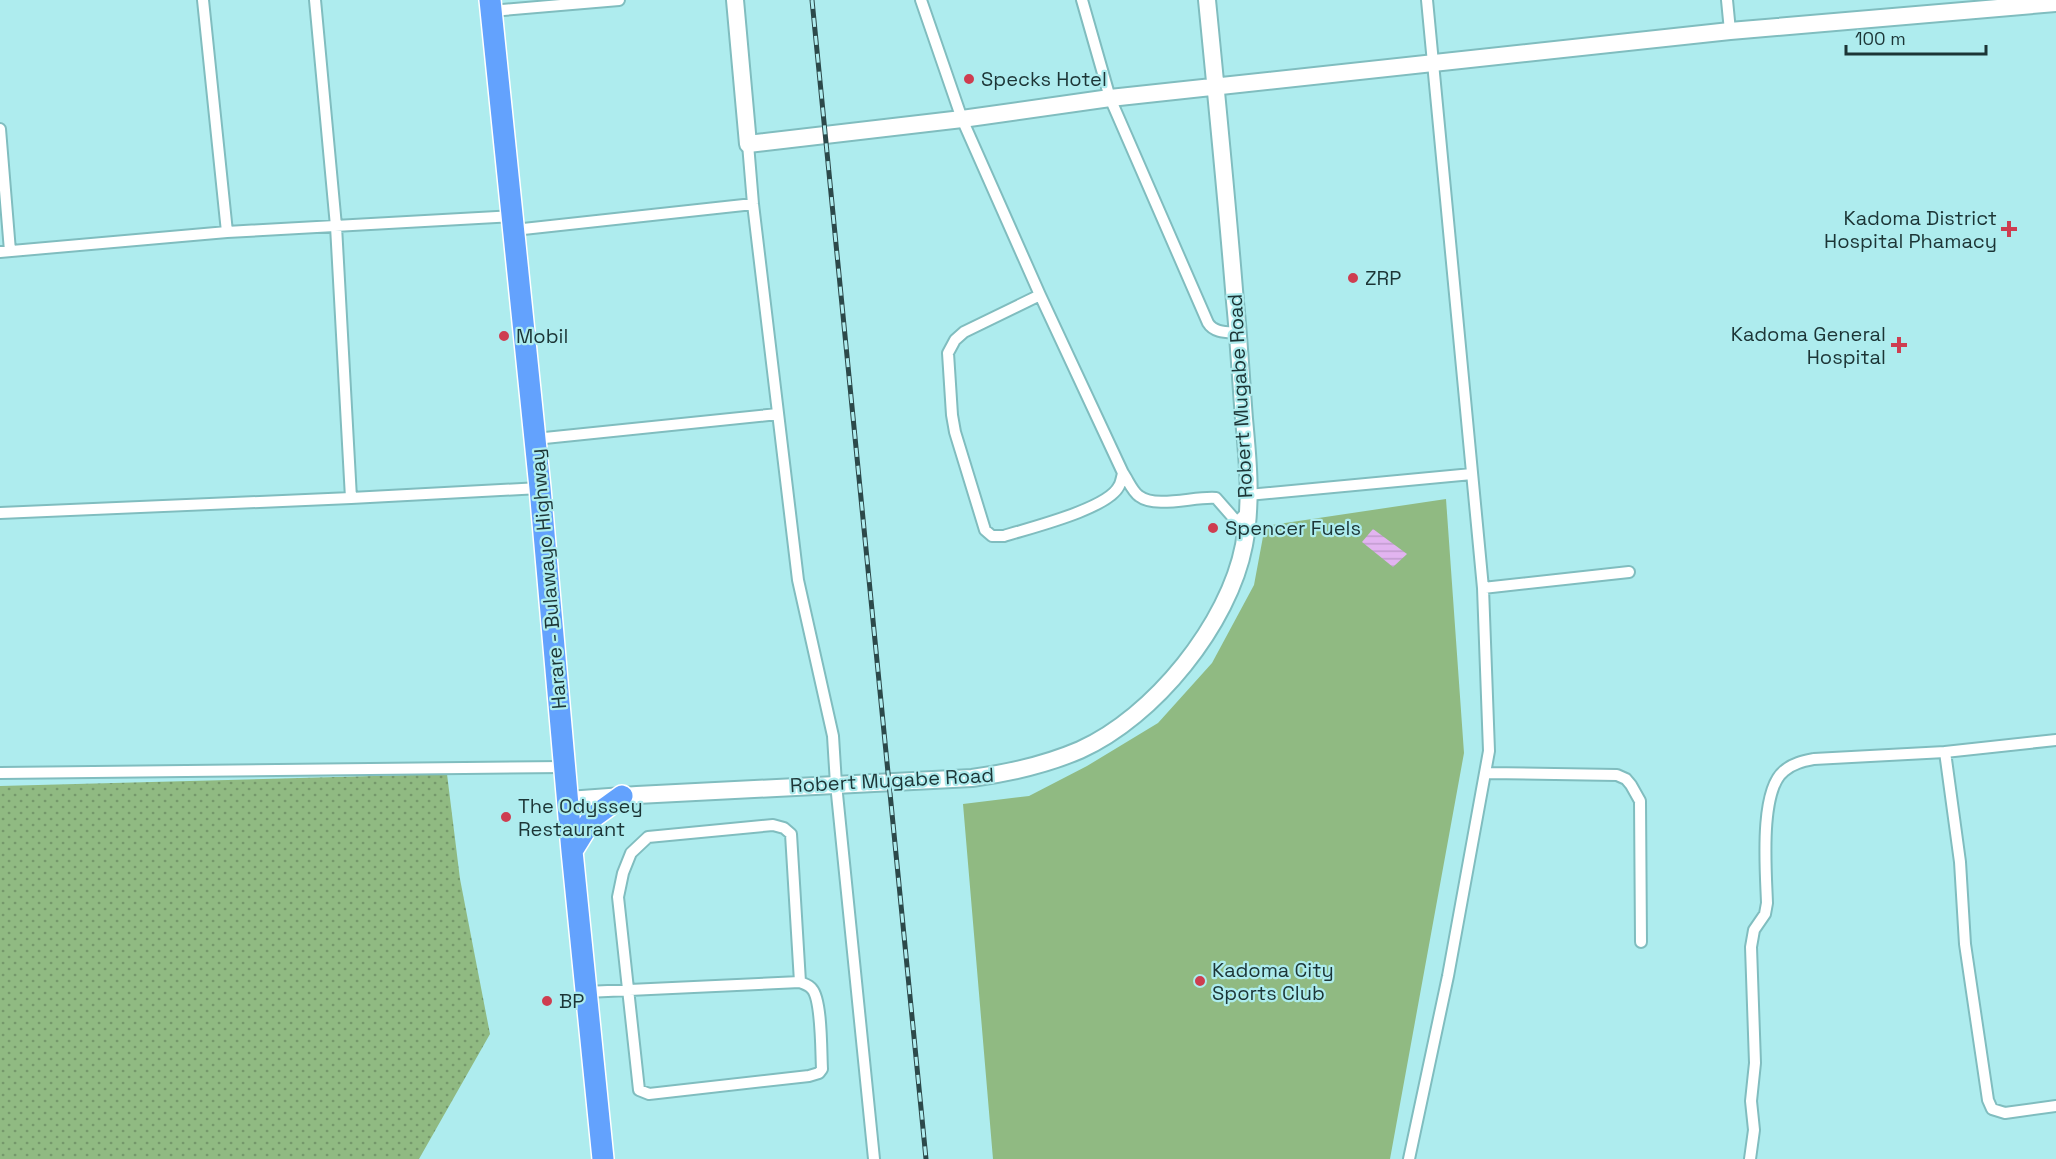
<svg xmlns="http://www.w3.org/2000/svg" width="2056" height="1159" font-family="'Space Grotesk',sans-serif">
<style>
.grass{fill:url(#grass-dots)}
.park{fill:#90ba82}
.water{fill:url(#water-rules)}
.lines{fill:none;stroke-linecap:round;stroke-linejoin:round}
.street-casing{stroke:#80bdbf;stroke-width:14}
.secondary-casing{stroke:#80bdbf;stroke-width:20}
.highway-casing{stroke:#fff;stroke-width:24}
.street{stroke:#fff;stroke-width:10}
.secondary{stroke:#fff;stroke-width:16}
.highway{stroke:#63a2fd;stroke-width:21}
.rail-casing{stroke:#2c494a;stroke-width:5}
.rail{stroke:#aeecee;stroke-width:3;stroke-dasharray:9;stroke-linecap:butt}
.poi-dot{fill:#ce3d50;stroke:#aeecee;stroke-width:2}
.labels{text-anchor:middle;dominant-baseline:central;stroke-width:4.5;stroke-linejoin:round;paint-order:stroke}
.poi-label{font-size:20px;fill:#1c3536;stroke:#aeecee;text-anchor:start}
.street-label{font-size:20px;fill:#1c3536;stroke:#aeecee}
</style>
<defs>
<pattern id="grass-dots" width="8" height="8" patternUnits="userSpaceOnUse" patternTransform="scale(1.5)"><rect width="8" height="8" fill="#90ba82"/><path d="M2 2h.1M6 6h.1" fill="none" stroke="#75986b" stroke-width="1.8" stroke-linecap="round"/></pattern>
<pattern id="water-rules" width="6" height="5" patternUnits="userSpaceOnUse" patternTransform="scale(1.5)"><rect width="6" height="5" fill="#e2b4f0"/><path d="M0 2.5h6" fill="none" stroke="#c19bce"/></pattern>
</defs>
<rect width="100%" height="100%" fill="#aeecee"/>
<path class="grass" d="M447 774 460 879 490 1034 419 1159H0V786Z"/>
<path class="park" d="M1446 499 1464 753 1390 1159H993L963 804 1029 796 1087 766 1158 723 1212 663 1254 585 1265 526Z"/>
<path class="water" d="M1373 529 1407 554 1393 567 1362 542Z"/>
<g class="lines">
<g class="street-casing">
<path id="street" d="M203 0 227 232
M315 0 336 226 351 498
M921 0 962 119 1040 295 1123 473C1122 477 1121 483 1119 486 1108 509 1029 528 1004 536H992L985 530 955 432 952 415 948 353 955 340 964 332 1040 295
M1082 0 1110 98 1208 323C1214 333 1227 332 1238 333
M1727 0 1730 31
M491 11 619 0
M0 129 10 251
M748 144 753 204 798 580 833 736 836 784 874 1159
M514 230 753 204
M0 252 227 232 513 216
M535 439 778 414
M1123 473C1128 480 1132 491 1139 496 1156 509 1195 496 1216 498L1237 522 1246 513
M1248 495 1472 474
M0 513 351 498 540 488
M1483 588 1629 572
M1945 752 1960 862 1965 944 1988 1100 1992 1109 2005 1113 2056 1106
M0 773 565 767
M1487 773 1617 775 1626 779 1631 785 1640 801 1641 942
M773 825 784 828 791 834 800 982C804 984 809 985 812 989 822 1000 821 1053 822 1069L819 1073 809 1076 649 1094 639 1090 618 897 623 873 631 853 648 837Z
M586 992 800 982
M1409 1159 1448 976 1489 751 1483 588 1427 0
M1750 1159 1754 1130 1751 1101 1755 1063 1751 947 1754 930 1765 914 1767 903C1766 872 1759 791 1784 771 1793 763 1804 761 1814 759L1945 752 2056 740"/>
</g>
<g class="secondary-casing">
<path id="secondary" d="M735 0 748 144 962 119 1110 98 1730 31 2056 3
M568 800 637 795 972 778C1009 773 1045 765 1080 750 1154 717 1229 624 1244 545 1252 503 1248 460 1244 419 1241 380 1239 341 1235 302 1227 201 1217 101 1207 0"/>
</g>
<g class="highway-casing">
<path id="highway" d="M490 0 540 488 572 851 603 1159
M572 851 593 817 622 796"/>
</g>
<use href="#street" class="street"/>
<use href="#secondary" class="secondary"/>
<use href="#highway" class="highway"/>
<g class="rail-casing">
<path id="rail" d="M812 0 926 1159"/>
</g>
<use href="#rail" class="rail"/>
</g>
<g class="poi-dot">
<circle cx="969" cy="79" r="6"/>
<path d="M2006 220h6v6h6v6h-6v6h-6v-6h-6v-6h6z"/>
<circle cx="1353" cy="278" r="6"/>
<circle cx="504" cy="336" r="6"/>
<path d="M1896 336h6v6h6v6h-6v6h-6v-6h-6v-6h6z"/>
<circle cx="1213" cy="528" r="6"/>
<circle cx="506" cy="817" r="6"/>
<circle cx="1200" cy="981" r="6"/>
<circle cx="547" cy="1001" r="6"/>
</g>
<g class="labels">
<g class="poi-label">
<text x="981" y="79">Specks Hotel</text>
<text x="1997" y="218" text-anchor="end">Kadoma District<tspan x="1997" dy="23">Hospital Phamacy</tspan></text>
<text x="1365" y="278">ZRP</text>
<text x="1886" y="334" text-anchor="end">Kadoma General<tspan x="1886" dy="23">Hospital</tspan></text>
<text x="516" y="336">Mobil</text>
<text x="1225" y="528">Spencer Fuels</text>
<text x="518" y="806">The Odyssey<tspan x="518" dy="23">Restaurant</tspan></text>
<text x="1212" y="970">Kadoma City<tspan x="1212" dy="23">Sports Club</tspan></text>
<text x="559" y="1001">BP</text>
</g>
<g class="street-label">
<text transform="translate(1240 396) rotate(-93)">Robert Mugabe Road</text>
<text transform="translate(548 579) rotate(-95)">Harare - Bulawayo Highway</text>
<text transform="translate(892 780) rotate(-3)">Robert Mugabe Road</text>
</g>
</g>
<path d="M1846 45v9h140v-9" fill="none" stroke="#1c3536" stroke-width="3"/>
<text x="1855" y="45" font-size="18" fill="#1c3536" stroke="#aeecee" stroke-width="4.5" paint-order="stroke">100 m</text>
</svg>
